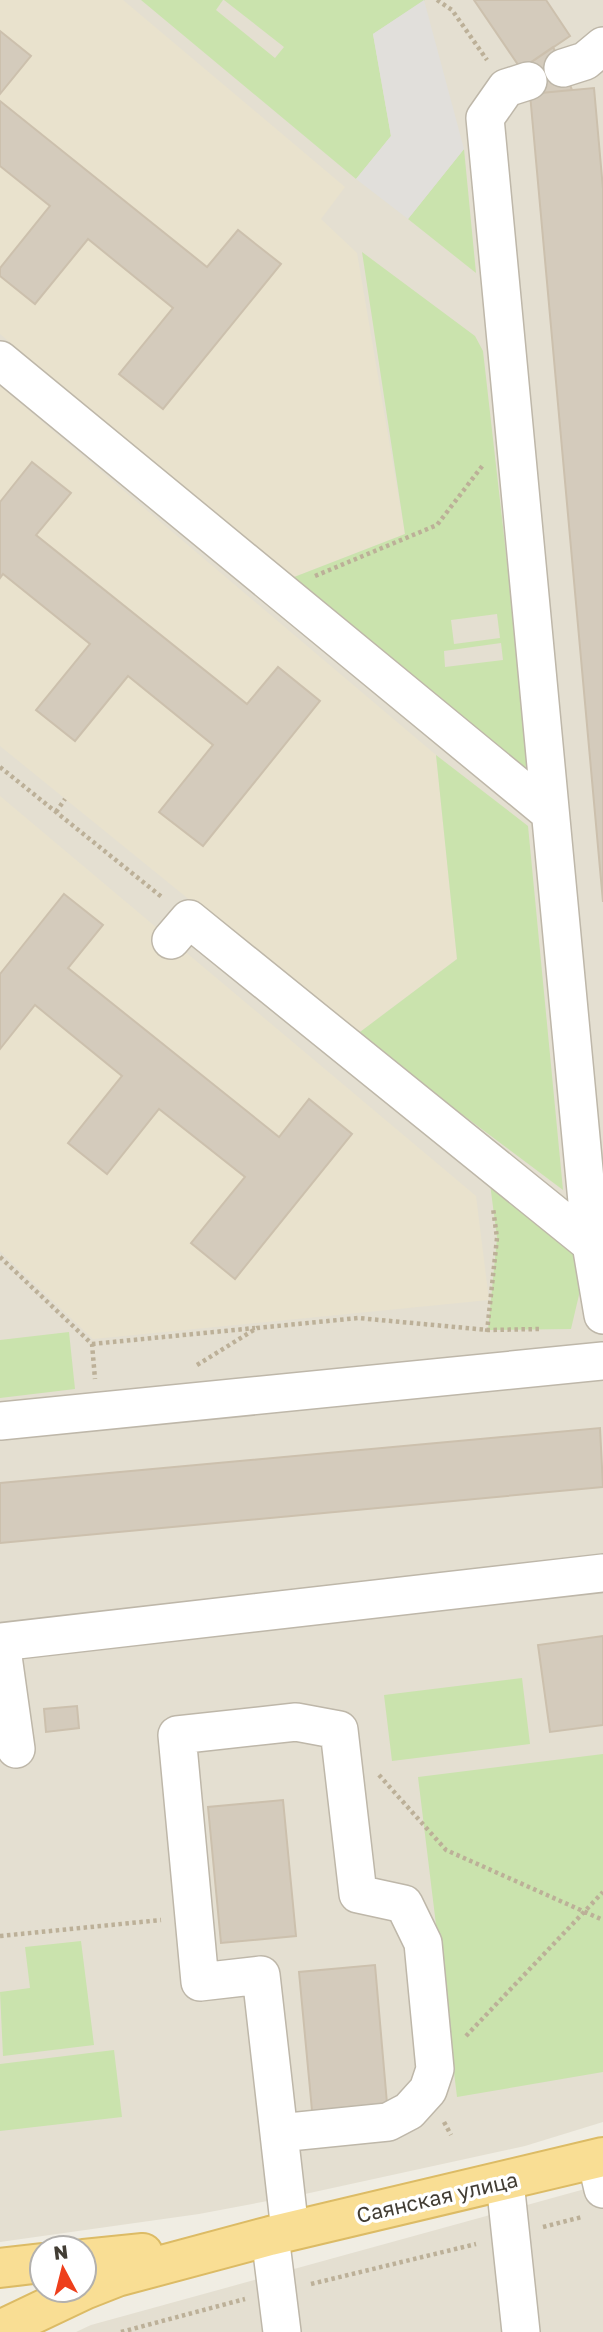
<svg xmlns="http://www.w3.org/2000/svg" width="603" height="2332" font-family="'Golos Text',sans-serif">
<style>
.residential{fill:#e4dfd1}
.education{fill:#e9e2cd}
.green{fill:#cae3ad;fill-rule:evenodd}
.parking{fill:#e1dfdb}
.building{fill:#d4cbbc;stroke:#ccc0ad;stroke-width:2}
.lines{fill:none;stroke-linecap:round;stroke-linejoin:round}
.minor-casing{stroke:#beb7a9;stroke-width:40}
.major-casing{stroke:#dcbb65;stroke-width:42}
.path{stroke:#bcb098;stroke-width:4.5;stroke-dasharray:3.5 3.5;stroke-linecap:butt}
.minor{stroke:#fff;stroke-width:37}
.major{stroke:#f9de94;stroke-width:38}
.labels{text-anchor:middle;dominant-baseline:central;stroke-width:7;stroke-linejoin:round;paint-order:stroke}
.street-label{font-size:21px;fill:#423d34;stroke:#fff}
</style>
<rect width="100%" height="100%" fill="#f0ede3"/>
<path class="residential" d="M0 0H603V2122L525 2146 305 2194 199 2214 0 2242Z
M603 2184V2332H76L91 2325Z"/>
<path class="education" d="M0 0H123L345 187 321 219 357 253 405 534 289 579 0 334Z
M0 386 436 755 457 959 356 1035 0 746Z
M0 796 476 1196 489 1300 93 1339 0 1251Z"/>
<path class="green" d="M141 0H223L216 10 275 58 284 47 224 0H425L373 34 391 136 356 179Z
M464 149 476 273 408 219Z
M362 252 475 336 483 351 532 782 289 579 405 534ZM497 614 500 638 454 644 451 620ZM501 643 503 660 445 667 444 651Z
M436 755 528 826 563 1190 356 1035 457 959Z
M487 1160 591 1244 571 1329 488 1330 497 1238Z
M69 1332 75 1389 0 1398V1340Z
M522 1678 530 1744 392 1761 384 1695Z
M603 1754V2072L457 2097 418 1777Z
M81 1941 94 2045 3 2056 0 1992 30 1988 25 1947Z
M114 2050 122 2117 0 2131V2064Z"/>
<path class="parking" d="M424 0 464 149 408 219 356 179 391 136 373 34Z"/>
<path class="building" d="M474 0H546L570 36 521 69Z
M0 31 31 56 0 94Z
M553 47 563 68 528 81 521 69Z
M563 68 572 90 530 94 528 81Z
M594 88 603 189V902L530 94Z
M0 101 207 267 238 230 281 264 163 409 119 374 173 308 88 239 35 304 0 276V268L50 206 0 166Z
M32 462 71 493 36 535 247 704 278 667 320 701 203 846 159 812 213 745 128 676 75 741 36 710 90 644 3 574 0 578V502Z
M64 894 103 925 68 968 279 1137 309 1099 352 1134 235 1279 191 1243 245 1177 159 1109 107 1174 68 1143 122 1076 35 1005 0 1049V974Z
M600 1428 603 1487 0 1543V1483Z
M603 1636V1725L550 1732 538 1645Z
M77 1706 79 1728 46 1732 44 1709Z
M283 1800 296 1936 221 1943 208 1807Z
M375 1965 388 2115 313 2121 299 1972Z"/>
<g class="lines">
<g class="minor-casing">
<path id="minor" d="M563 68 585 61 603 46
M528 81 506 88 485 118 591 1244 603 1315
M0 360 550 813
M171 940 189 919 591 1244
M0 1421 603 1361
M0 1642 603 1573
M1 1642 16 1749
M279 2133 388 2122 409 2111 428 2090 435 2069 423 1943 404 1904 358 1894 339 1730 296 1722 177 1735 200 1982 261 1975C271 2060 280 2146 290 2231
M596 2159 603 2189
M505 2182 521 2332
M270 2236 282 2332"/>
</g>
<g class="major-casing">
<path id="major" d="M84 2259 143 2253
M0 2268 42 2263
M84 2290 117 2277 270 2236 603 2157
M0 2330 84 2290"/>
</g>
<path class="path" d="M437 0 452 10 487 60
M315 576 437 525 483 465
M0 767 163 898
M56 812 65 799
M0 1257 92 1344 95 1379
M487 1332 497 1238 493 1208
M92 1344 255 1328
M197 1365 257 1328 358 1318 488 1330 541 1329
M379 1775 446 1850 603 1920
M0 1936 161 1920
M466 2036 603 1892
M444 2122 451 2135
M543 2227 582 2217
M311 2284 476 2244
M121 2332 245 2299"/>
<use href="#minor" class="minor"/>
<use href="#major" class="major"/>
</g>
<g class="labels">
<g class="street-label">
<text transform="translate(437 2197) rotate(-13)">Саянская улица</text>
</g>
</g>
<g transform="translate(63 2269) rotate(353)"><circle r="33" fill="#ffffff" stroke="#b3b1ae" stroke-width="2"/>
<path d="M0-5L12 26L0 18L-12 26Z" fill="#ee3f1c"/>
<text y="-10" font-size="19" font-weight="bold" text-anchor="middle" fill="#423d34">N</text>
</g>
</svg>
